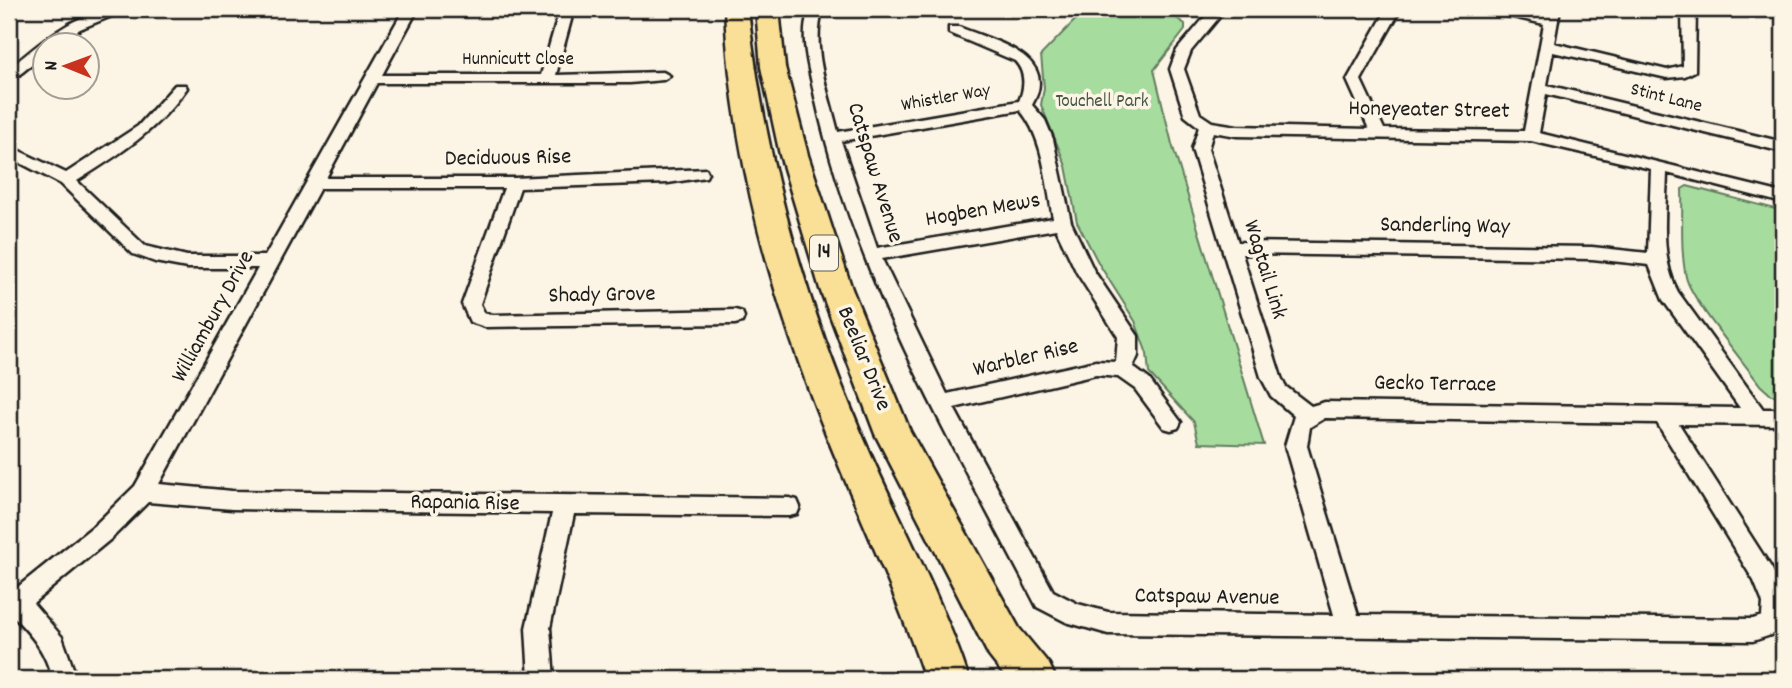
<svg xmlns="http://www.w3.org/2000/svg" width="1792" height="688" font-family="Dekko,sans-serif">
<style>
.green{fill:#a7dc9f;stroke:#627c5e;stroke-width:2}
.lines{fill:none;stroke-linecap:round;stroke-linejoin:round}
.minor-casing{stroke:#1c1c1c;stroke-width:5}
.trunk-casing{stroke:#1c1c1c;stroke-width:5}
.minor{fill:#fcf5e5;fill-rule:evenodd}
.trunk{fill:#fadf96;fill-rule:evenodd}
.labels{text-anchor:middle;dominant-baseline:central;stroke-width:7;stroke-linejoin:round;paint-order:stroke}
.far-street-label{font-size:19px;fill:#1c1c1c;stroke:#fcf5e5}
.far-park-label{font-size:19px;fill:#465643;stroke:#fcf5e5}
.shield{fill:#fcf5e5;stroke:#5f5d58;stroke-width:2}
.shield-label{font-size:21px;font-weight:bold;fill:#1c1c1c}
.street-label{font-size:23px;fill:#1c1c1c;stroke:#fcf5e5}
</style>
<rect width="100%" height="100%" fill="#fcf5e5"/>
<filter id="ink" filterUnits="userSpaceOnUse"><feTurbulence type="fractalNoise" baseFrequency=".0143" numOctaves="2"/><feDisplacementMap in="SourceGraphic" scale="14" xChannelSelector="R" yChannelSelector="G"/><feConvolveMatrix kernelMatrix="1 2 1 2 8 2 1 2 1" color-interpolation-filters="sRGB"/></filter>
<g filter="url(#ink)">
<path class="green" d="M1086 9C1117 9 1160 3 1185 24V30L1154 70 1172 144 1264 445 1199 443 1194 422 1149 373 1147 354 1135 321 1099 264 1077 222 1066 166 1041 105 1044 88 1041 55Z
M1687 186 1783 211V396L1771 395 1760 385C1744 362 1691 300 1686 277 1680 249 1683 218 1682 189Z"/>
<g class="lines">
<g class="minor-casing">
<path id="minor" d="M107 9H129L80 29 55 46H46V53L14 79 9 80V69C38 44 69 18 107 9Z
M404 9H418L382 75H541L560 9H574L556 75 663 72 670 76 663 80 630 83H377L326 178H514L706 169 708 173 706 177 668 183 520 188 480 304 484 312 493 315 735 310 742 312 744 317 742 322 735 324 485 327 470 322 462 304 504 188H320L159 484 232 491 789 498 797 500 800 507 797 514 789 516 574 514 550 628 554 679H529L526 628 552 513 232 509 148 502 112 538 33 603 62 637 77 679H52C46 652 33 637 14 617L9 619V594L96 524 135 486 258 268H187L155 262 133 254 61 184 9 157V146L66 173 138 126 175 85H185L187 88C158 130 120 154 77 181L145 246 187 256H265Z
M809 9H823C810 48 829 93 838 132L1019 101C1025 87 1026 73 1015 61L949 33V27H959C992 41 1061 55 1032 105L1045 120 1053 139 1071 222 1094 271 1138 336V356L1133 367 1149 379 1181 422 1178 428 1171 430 1164 428 1135 389 1118 377 1096 375 954 408 1053 591 1078 604 1108 612 1334 615 1285 446 1294 416 1271 396 1261 377 1192 149 1199 127 1185 116 1170 69 1177 50 1205 17 1185 9H1226L1191 51 1184 69 1200 114 1212 122 1237 126 1369 129 1347 80 1387 9H1401L1361 80 1384 129 1524 131 1544 24 1490 12 1488 9H1513L1545 16 1546 9H1560L1554 43 1667 70 1683 66 1682 9H1696L1695 71 1685 76 1667 78 1553 52 1547 85 1783 142V152L1546 94 1539 133 1783 193V203L1667 173C1666 213 1659 256 1678 292L1763 409H1783V425L1679 424 1772 569 1783 594V631L1753 641 1108 634 1066 622 1037 607C952 443 855 279 815 97 809 67 799 39 809 9ZM1020 110C1044 138 1046 182 1053 218L877 248 841 141ZM1213 132 1237 136 1531 141 1651 169 1648 253 1592 247 1238 242 1208 149ZM1056 229 1077 273 1118 337 1116 362 1096 361 947 394 882 259ZM1242 254 1592 259 1649 265 1663 300 1740 408 1325 402 1311 406 1285 386 1281 377ZM1325 418 1657 423 1754 581 1763 603 1762 616 1753 619 1358 615 1307 446 1310 427Z"/>
</g>
<g class="trunk-casing">
<path id="trunk" d="M725 9H748C764 155 803 296 861 432 896 515 941 594 969 679H925C897 595 859 516 826 434 772 300 731 154 725 9Z
M756 9H779L785 67 808 155 852 289 910 431 1019 628 1049 664 1056 679H1007L989 656 875 434 820 289 780 155 761 67Z"/>
</g>
<use href="#minor" class="minor"/>
<use href="#trunk" class="trunk"/>
</g>
</g>
<g class="labels">
<g class="far-street-label">
<text x="518" y="60">Hunnicutt Close</text>
<text transform="translate(946 99) rotate(-10)">Whistler Way</text>
<text transform="translate(1666 99) rotate(14)">Stint Lane</text>
</g>
<g class="far-park-label">
<text x="1102" y="102">Touchell Park</text>
</g>
<rect class="shield" x="810" y="235.5" width="28" height="35" rx="5"/>
<g class="shield-label">
<text x="824" y="253">14</text>
</g>
<g class="street-label">
<text transform="translate(1429 111) rotate(1)">Honeyeater Street</text>
<text transform="translate(508 159) rotate(-1)">Deciduous Rise</text>
<text transform="translate(874 173) rotate(73)">Catspaw Avenue</text>
<text transform="translate(983 211) rotate(-10)">Hogben Mews</text>
<text transform="translate(1445 227) rotate(1)">Sanderling Way</text>
<text transform="translate(1264 270) rotate(73)">Wagtail Link</text>
<text transform="translate(602 296) rotate(-1)">Shady Grove</text>
<text transform="translate(214 317) rotate(-61)">Williambury Drive</text>
<text transform="translate(863 359) rotate(68)">Beeliar Drive</text>
<text transform="translate(1026 359) rotate(-13)">Warbler Rise</text>
<text transform="translate(1435 385) rotate(1)">Gecko Terrace</text>
<text transform="translate(465 504) rotate(1)">Rapania Rise</text>
<text transform="translate(1207 598) rotate(1)">Catspaw Avenue</text>
</g>
</g>
<rect width="1792" height="688" fill="none" stroke="#fcf5e5" stroke-width="35"/>
<rect x="18" y="18" width="1757" height="653" fill="none" stroke="#1c1c1c" stroke-width="2.5" filter="url(#ink)"/>
<g transform="translate(66 66) rotate(271)"><circle r="33" fill="#fcf5e5" stroke="#a29e95" stroke-width="2"/>
<path d="M0-5L12 26L0 18L-12 26Z" fill="#c8321e"/>
<text y="-10" font-size="19" font-weight="bold" text-anchor="middle" fill="#1c1c1c">N</text>
</g>
</svg>
